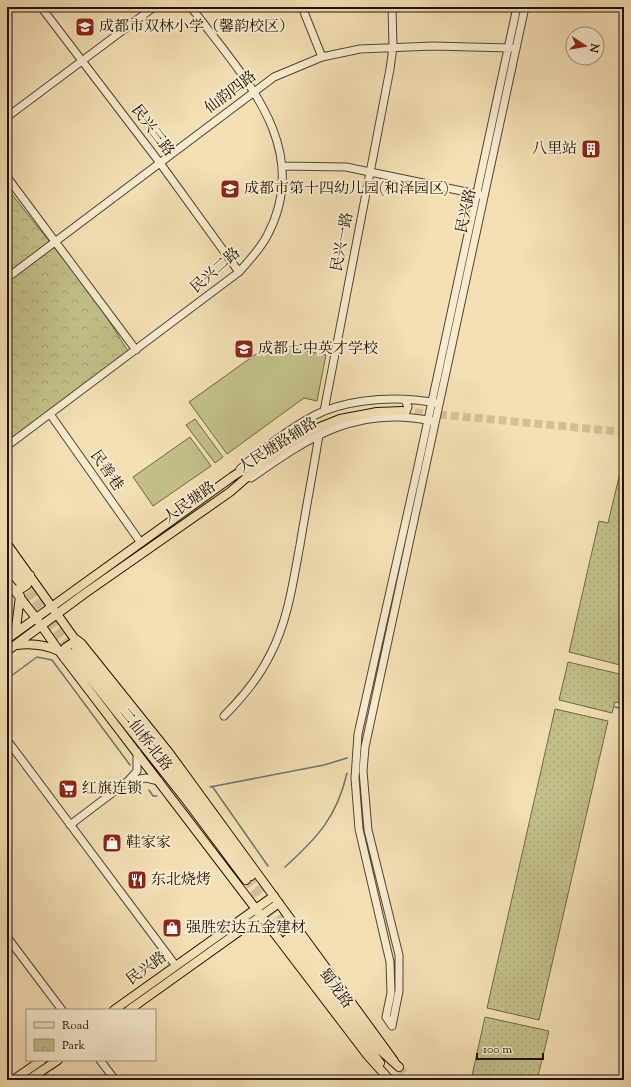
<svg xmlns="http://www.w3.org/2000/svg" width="631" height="1087" font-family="'Sorts Mill Goudy','Noto Serif SC',serif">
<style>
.grass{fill:url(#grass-dots);stroke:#726948}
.park{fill:url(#park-crowns);stroke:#726948}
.pitch{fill:#c2c088;stroke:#726948}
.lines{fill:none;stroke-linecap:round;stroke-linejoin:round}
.stream{stroke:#6b776f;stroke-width:1.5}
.major-tunnel{stroke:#d3c099;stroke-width:8;stroke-dasharray:8 4;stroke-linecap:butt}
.minor-casing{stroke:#554532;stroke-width:9}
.major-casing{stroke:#211207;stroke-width:10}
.minor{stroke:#f7eace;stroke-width:7}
.major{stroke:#f2dfb3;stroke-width:8}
.labels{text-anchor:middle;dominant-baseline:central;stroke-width:4;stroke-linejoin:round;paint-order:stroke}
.poi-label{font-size:15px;fill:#211207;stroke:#f7eace;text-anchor:start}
.street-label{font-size:15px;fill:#211207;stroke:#f7eace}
</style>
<defs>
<pattern id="grass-dots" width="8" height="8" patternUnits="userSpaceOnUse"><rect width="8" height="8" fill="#c2c088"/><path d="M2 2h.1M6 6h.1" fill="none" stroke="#a6a474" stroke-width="1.8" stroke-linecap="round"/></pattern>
<pattern id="park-crowns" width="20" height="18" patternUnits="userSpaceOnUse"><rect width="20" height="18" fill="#c2c088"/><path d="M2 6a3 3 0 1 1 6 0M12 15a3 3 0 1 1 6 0" fill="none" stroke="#a6a474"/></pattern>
</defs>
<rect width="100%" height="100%" fill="#f2dfb3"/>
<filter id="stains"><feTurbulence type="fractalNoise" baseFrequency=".005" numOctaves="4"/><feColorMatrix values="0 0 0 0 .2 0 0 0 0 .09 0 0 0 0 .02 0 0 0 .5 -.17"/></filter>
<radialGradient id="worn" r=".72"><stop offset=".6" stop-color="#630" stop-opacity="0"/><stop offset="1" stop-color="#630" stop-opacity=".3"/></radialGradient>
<path class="grass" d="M624 456V666L569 652 599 521 608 523Z
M568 662 624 675V704L615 702 612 713 559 700Z
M555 709 608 721 539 1020 487 1008Z
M485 1017 549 1031 537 1080H471Z"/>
<path class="park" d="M10 192 95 299 128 351 7 445V195Z"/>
<path class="pitch" d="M270 344 326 355 317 401 304 398 227 454 189 402Z
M195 419 223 457 215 463 186 425Z
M190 437 211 466 153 506 133 477Z"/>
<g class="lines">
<path class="stream" d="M7 679 37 657 52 660 130 765
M615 707 624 709
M212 786 268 866
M210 787 324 765 347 758
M149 790 153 796H157
M285 867C317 838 337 817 347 773"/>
<path class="major-tunnel" d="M403 411 624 432
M25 579 76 648
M20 583 70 653
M251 876 293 935
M246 880 287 939
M399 1067 410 1080"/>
<g class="minor-casing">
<path id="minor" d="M41 7 160 163 239 272
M302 7 322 57
M7 117 154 7
M282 166 346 167 481 195
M7 177 136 350
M7 278 274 77 322 57 360 49 433 46 512 48
M324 411 390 69 393 47 392 7
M50 414 141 543
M404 417 408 407 405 400
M7 446 239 272C249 261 260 249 267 236 315 146 241 75 191 7
M240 469C261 450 298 422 324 411 358 398 400 396 436 403
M251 478C310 437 356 405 432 421
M224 716C243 697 259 678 271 653 288 620 293 582 300 545 306 508 313 472 319 435
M7 740 176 966
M137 752V771L128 781 146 778 159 781
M70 825 128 781
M7 937 62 1010
M392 1026 386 1017 391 993 390 962 359 829 355 778 358 734 417 471 517 7
M392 1026 399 991V955L368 830 363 771 365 747 525 7
M100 1060 115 1080"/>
</g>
<g class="major-casing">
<path id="major" d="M7 544 74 638 81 643 170 754 394 1061
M7 555 25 579
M7 567 20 583
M7 581 36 618 59 651 368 1056 388 1078
M12 589 19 590 27 585 30 575
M12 634 16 628 20 596
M7 639 232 477 261 458
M16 645C30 643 46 645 59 651
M76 648 192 795 251 876
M7 651 84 594 230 492 253 472 288 445 315 429 340 419 377 412 403 411
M70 653 187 801 246 880
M65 659V648L74 642 80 643
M293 935 379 1049 399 1067
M287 939 380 1063
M114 1010 274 896
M129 1010 279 903
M13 1080 42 1060
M28 1080 58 1060"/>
</g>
<use href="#minor" class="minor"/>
<use href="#major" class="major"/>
</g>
<defs>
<g id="school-square" transform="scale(1)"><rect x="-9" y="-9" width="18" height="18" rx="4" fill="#8f2418" stroke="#f7eace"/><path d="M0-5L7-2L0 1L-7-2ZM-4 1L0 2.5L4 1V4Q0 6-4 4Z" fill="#fff"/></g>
<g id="building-square" transform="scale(1)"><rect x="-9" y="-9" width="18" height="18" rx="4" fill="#8f2418" stroke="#f7eace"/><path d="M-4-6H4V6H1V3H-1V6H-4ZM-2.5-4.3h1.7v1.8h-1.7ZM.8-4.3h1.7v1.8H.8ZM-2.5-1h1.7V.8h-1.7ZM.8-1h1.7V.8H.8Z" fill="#fff"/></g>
<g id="supermarket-square" transform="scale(1)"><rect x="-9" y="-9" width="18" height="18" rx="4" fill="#8f2418" stroke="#f7eace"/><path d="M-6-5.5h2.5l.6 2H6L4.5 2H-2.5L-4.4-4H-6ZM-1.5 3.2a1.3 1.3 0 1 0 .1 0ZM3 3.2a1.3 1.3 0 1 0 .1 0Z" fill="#fff"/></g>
<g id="shop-square" transform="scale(1)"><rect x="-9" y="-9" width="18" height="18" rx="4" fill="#8f2418" stroke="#f7eace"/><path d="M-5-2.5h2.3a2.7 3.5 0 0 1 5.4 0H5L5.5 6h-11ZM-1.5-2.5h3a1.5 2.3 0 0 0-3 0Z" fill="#fff"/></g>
<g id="restaurant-square" transform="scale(1)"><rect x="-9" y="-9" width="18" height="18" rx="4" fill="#8f2418" stroke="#f7eace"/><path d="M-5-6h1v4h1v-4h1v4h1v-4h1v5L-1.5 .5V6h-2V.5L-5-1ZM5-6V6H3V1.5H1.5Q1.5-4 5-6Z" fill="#fff"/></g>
</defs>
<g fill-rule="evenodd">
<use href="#school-square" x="85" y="27"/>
<use href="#building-square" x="591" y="149"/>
<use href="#school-square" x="230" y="189"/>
<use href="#school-square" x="244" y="349"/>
<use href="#supermarket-square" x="68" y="789"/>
<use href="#shop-square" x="112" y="843"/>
<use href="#restaurant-square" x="137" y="880"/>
<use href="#shop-square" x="172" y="928"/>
</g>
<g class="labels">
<g class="poi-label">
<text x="99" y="27">成都市双林小学（馨韵校区）</text>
<text x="577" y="149" text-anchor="end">八里站</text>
<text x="244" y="189">成都市第十四幼儿园(和泽园区)</text>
<text x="258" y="349">成都七中英才学校</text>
<text x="82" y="789">红旗连锁</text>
<text x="126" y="843">鞋家家</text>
<text x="151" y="880">东北烧烤</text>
<text x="186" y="928">强胜宏达五金建材</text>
</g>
<g class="street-label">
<text transform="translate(231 93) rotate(-37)">仙韵四路</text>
<text transform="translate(152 131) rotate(53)">民兴三路</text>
<text transform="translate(467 211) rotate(-78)">民兴路</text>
<text transform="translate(343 242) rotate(-79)">民兴一路</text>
<text transform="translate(216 271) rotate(-41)">民兴二路</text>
<text transform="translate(278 446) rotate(-32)">人民塘路辅路</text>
<text transform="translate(106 471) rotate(55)">民善巷</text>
<text transform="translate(190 503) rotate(-35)">人民塘路</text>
<text transform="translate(145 740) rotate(52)">二仙桥北路</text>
<text transform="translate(147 969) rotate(-36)">民兴路</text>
<text transform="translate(335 989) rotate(53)">蜀龙路</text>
</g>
</g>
<rect width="631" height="1087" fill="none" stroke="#f2dfb3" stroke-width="24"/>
<rect x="8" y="8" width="615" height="1071" fill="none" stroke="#211207" stroke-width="2"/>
<rect x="12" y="12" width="607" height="1063" fill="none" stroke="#211207"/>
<rect x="26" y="1009" width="130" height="52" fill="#f7eace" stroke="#a1947e"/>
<rect x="34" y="1022" width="20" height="6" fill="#f2dfb3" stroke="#a1947e"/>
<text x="62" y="1029" font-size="12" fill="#211207">Road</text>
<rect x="34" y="1039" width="20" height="12" fill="url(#park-crowns)" stroke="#a1947e"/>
<text x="62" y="1049" font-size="12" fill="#211207">Park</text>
<g transform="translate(585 46) rotate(102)"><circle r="19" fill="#f7eace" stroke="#a1947e"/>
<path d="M0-3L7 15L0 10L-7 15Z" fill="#8f2418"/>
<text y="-6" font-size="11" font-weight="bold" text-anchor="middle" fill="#211207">N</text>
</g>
<path d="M477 1053v6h66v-6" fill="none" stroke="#211207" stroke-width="2"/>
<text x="483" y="1053" font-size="12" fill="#211207" stroke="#f7eace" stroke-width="3" paint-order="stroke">100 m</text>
<rect width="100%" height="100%" filter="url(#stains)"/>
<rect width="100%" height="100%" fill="url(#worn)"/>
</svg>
